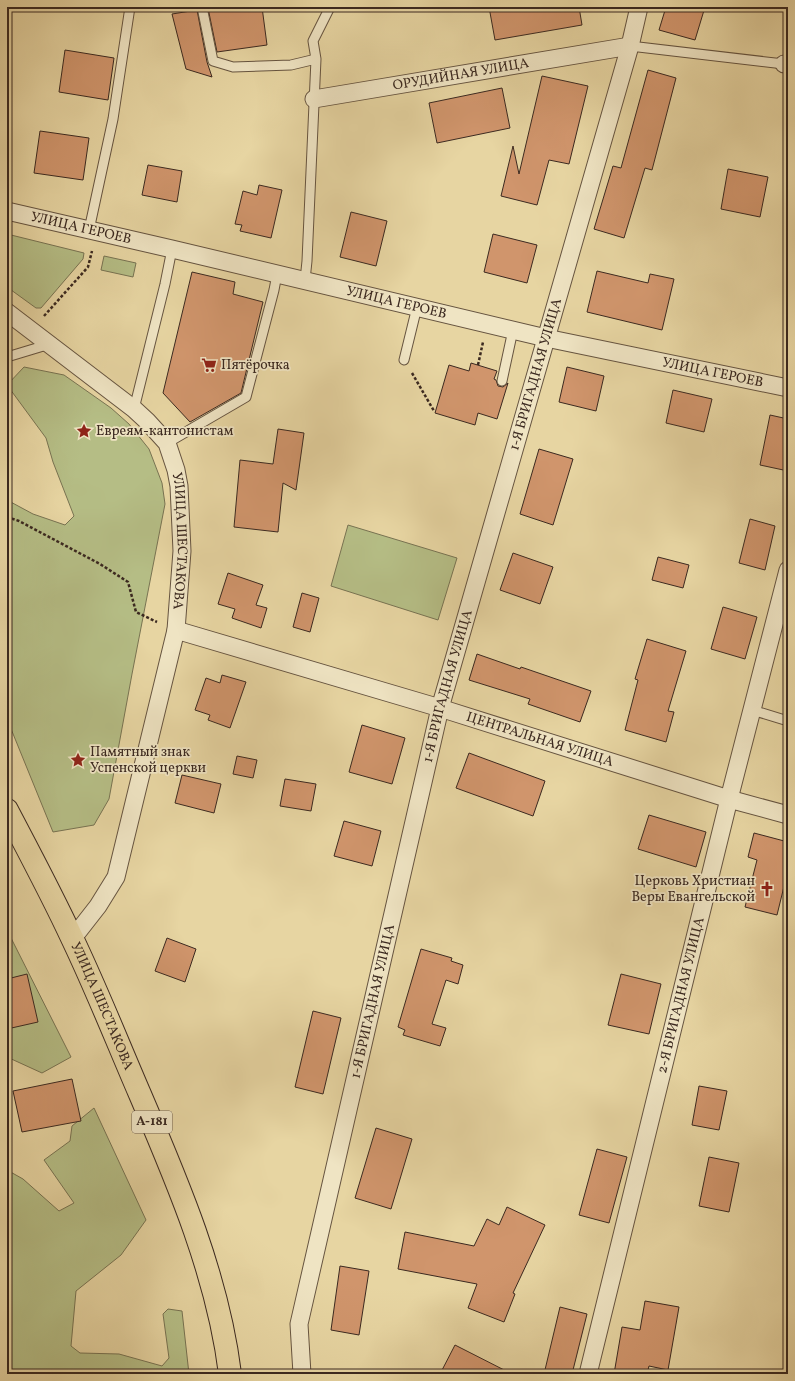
<svg xmlns="http://www.w3.org/2000/svg" width="795" height="1381" font-family="Vollkorn,serif">
<style>
.green{fill:#b5bd85;stroke:#787352}
.building{fill:#d0956c;stroke:#3b2920}
.lines{fill:none;stroke-linecap:round;stroke-linejoin:round}
.lane-casing{stroke:#665440;stroke-width:11}
.street-casing{stroke:#665440;stroke-width:19}
.primary-casing{stroke:#3b2920;stroke-width:24}
.path{stroke:#3b2920;stroke-width:2.5;stroke-dasharray:3 2;stroke-linecap:butt}
.lane{stroke:#efe4c3;stroke-width:9}
.street{stroke:#efe4c3;stroke-width:17}
.primary{stroke:#e7d5a2;stroke-width:22}
.labels{text-anchor:middle;dominant-baseline:central;stroke-width:3.5;stroke-linejoin:round;paint-order:stroke}
.shield{fill:#efe4c3;stroke:#716151;stroke-width:1}
.shield-label{font-size:13px;font-weight:bold;fill:#3b2920}
.street-label{font-size:14px;fill:#3b2920;stroke:#efe4c3}
.poi-label{font-size:14px;fill:#3b2920;stroke:#efe4c3;text-anchor:start}
</style>
<rect width="100%" height="100%" fill="#e7d5a2"/>
<filter id="stains"><feTurbulence type="fractalNoise" baseFrequency=".005" numOctaves="4"/><feColorMatrix values="0 0 0 0 .2 0 0 0 0 .09 0 0 0 0 .02 0 0 0 .5 -.17"/></filter>
<radialGradient id="worn" r=".72"><stop offset=".6" stop-color="#630" stop-opacity="0"/><stop offset="1" stop-color="#630" stop-opacity=".3"/></radialGradient>
<path class="green" d="M7 234 84 253 83 259 41 308H36L7 287Z
M104 256 136 263 133 277 101 270Z
M24 367 64 375 111 408 129 424 149 449 162 483 165 504 132 674 109 799 94 825 53 832 7 719V500L33 514 65 525 74 516 53 462 46 438 7 385Z
M348 525 457 558 438 620 331 586Z
M7 930 71 1057 42 1073 7 1057Z
M94 1108 146 1220 121 1255 76 1291 71 1346 80 1353 119 1354 162 1366 169 1358 163 1314 168 1309 182 1311 189 1374H7V1170L23 1179 59 1211 74 1203 44 1160 70 1141 72 1126Z"/>
<path class="building" d="M218 7H262L267 45 217 52 208 8Z
M489 7H579L582 25 495 40Z
M666 7H705L695 40 659 30Z
M197 10 207 62 212 77 186 69 172 14Z
M65 50 114 58 108 100 59 92Z
M648 70 676 78 652 170 645 168 624 238 594 229 613 166 621 168Z
M542 76 588 86 569 164 549 160 537 205 501 196 513 146 519 174Z
M502 88 510 128 437 143 429 103Z
M40 131 89 138 83 180 34 173Z
M148 165 182 171 177 202 142 195Z
M728 169 768 177 760 217 721 209Z
M259 185 282 190 271 238 240 231 242 225 235 224 243 191 257 195Z
M351 212 387 221 376 266 340 257Z
M493 234 537 245 527 283 484 272Z
M597 271 648 283 650 274 674 279 662 330 587 312Z
M192 272 235 282 233 294 263 302 241 393 190 422 163 393Z
M471 363 497 371 494 379 496 380 498 386 503 387 508 383 497 419 478 413 475 425 435 413 449 365 469 371Z
M567 367 604 376 596 411 559 402Z
M673 390 712 399 704 432 666 423Z
M770 415 788 419V471L760 465Z
M278 429 304 433 296 490 283 483 278 532 234 527 240 460 273 464Z
M539 449 573 459 553 525 520 514Z
M750 519 775 526 765 570 739 563Z
M513 553 553 567 540 604 500 590Z
M658 557 689 565 683 588 652 580Z
M228 573 263 585 256 605 267 608 261 628 232 618 235 609 218 604Z
M302 593 319 598 310 632 293 627Z
M723 607 757 617 745 659 711 649Z
M647 639 686 651 668 711 674 712 666 742 625 730 638 680 635 679Z
M477 654 520 669 521 667 591 691 580 722 528 704 530 699 469 680Z
M222 675 246 682 230 728 208 720 210 715 195 710 206 678 220 683Z
M362 725 405 738 392 784 349 772Z
M469 753 545 781 533 816 456 788Z
M237 756 257 760 253 778 233 774Z
M182 775 221 784 214 813 175 803Z
M285 779 316 784 311 811 280 806Z
M649 815 706 832 696 867 638 849Z
M344 821 381 831 372 866 334 856Z
M754 833 788 842V870L777 915 745 907 757 860 748 857Z
M167 938 196 949 185 982 155 971Z
M421 949 452 958 451 961 463 965 458 984 446 980 432 1024 446 1028 440 1046 403 1035 405 1030 398 1027Z
M27 974 38 1022 7 1029V979Z
M621 974 661 984 649 1034 608 1025Z
M313 1011 341 1018 323 1094 295 1087Z
M72 1079 81 1121 22 1132 13 1091Z
M699 1086 727 1091 719 1130 692 1125Z
M376 1128 412 1139 391 1209 355 1198Z
M597 1149 627 1157 609 1223 579 1215Z
M709 1157 739 1163 729 1212 699 1206Z
M507 1207 545 1225 513 1293 515 1294 504 1322 468 1308 477 1284 398 1269 405 1232 474 1246 487 1219 499 1225Z
M340 1266 369 1271 359 1335 331 1330Z
M645 1301 679 1307 668 1370 649 1366 647 1374H614L622 1327 640 1330Z
M560 1307 587 1314 572 1374H544Z
M455 1345 512 1374H440Z"/>
<g class="lines">
<g class="lane-casing">
<path id="lane" d="M202 7 213 61 233 67 291 65 316 59
M630 46 784 64
M89 230 113 119 130 7
M305 280 307 261 316 59 313 41 330 7
M7 357 50 344
M404 360 417 307
M502 381 513 330
M134 409 165 284 172 249
M167 443 246 397 274 290 277 274
M752 710 788 721"/>
</g>
<g class="street-casing">
<g id="street">
<path d="M784 64H788"/>
<path id="s1" d="M314 99 630 46"/>
<path id="s2" d="M7 211 172 249 546 338 788 388"/>
<path id="s3" d="M7 312 134 409 147 421 167 443 176 470 179 486 182 551 176 630 116 877 98 906 73 938"/>
<path id="s4" d="M176 630 440 708 729 799 788 815"/>
<path id="s5" d="M302 1374 299 1324 440 708 630 46 639 7"/>
<path id="s6" d="M588 1374 729 799 788 570"/>
</g>
</g>
<g class="primary-casing">
<g id="primary">
<path id="s7" d="M7 810C29 852 52 895 72 938 96 988 117 1041 139 1092 178 1183 218 1276 230 1374"/>
</g>
</g>
<path class="path" d="M44 316 88 267 92 251
M478 365 483 342
M412 373 434 411
M7 517 19 521 100 564 128 582 136 612 157 622"/>
<use href="#lane" class="lane"/>
<use href="#street" class="street"/>
<use href="#primary" class="primary"/>
</g>
<defs>
<g id="supermarket-bare" transform="scale(1.2)"><path d="M-6-5.5h2.5l.6 2H6L4.5 2H-2.5L-4.4-4H-6ZM-1.5 3.2a1.3 1.3 0 1 0 .1 0ZM3 3.2a1.3 1.3 0 1 0 .1 0Z" fill="#8f2418" stroke="#efe4c3" stroke-width="2.5" paint-order="stroke"/></g>
<g id="sight-bare" transform="scale(1.2)"><path d="M0-6L1.8-2.2L6-1.7L2.9 1.2L3.7 5.4L0 3.3L-3.7 5.4L-2.9 1.2L-6-1.7L-1.8-2.2Z" fill="#8f2418" stroke="#efe4c3" stroke-width="2.5" paint-order="stroke"/></g>
<g id="church-bare" transform="scale(1.2)"><path d="M-1.2-6h2.4v3.5h3.3v2.4h-3.3V6h-2.4V-.1h-3.3v-2.4h3.3Z" fill="#8f2418" stroke="#efe4c3" stroke-width="2.5" paint-order="stroke"/></g>
</defs>
<g fill-rule="evenodd">
<use href="#supermarket-bare" x="209" y="365"/>
<use href="#sight-bare" x="84" y="431"/>
<use href="#sight-bare" x="78" y="760"/>
<use href="#church-bare" x="767" y="889"/>
</g>
<g class="labels">
<rect class="shield" x="132" y="1111" width="40" height="22" rx="3"/>
<g class="shield-label">
<text x="152" y="1122">А-181</text>
</g>
<g class="street-label">
<text stroke="none"><textPath href="#s1" startOffset="149">ОРУДИЙНАЯ УЛИЦА</textPath></text>
<text stroke="none"><textPath href="#s2" startOffset="76">УЛИЦА ГЕРОЕВ</textPath></text>
<text stroke="none"><textPath href="#s2" startOffset="400">УЛИЦА ГЕРОЕВ</textPath></text>
<text stroke="none"><textPath href="#s2" startOffset="724">УЛИЦА ГЕРОЕВ</textPath></text>
<text stroke="none"><textPath href="#s5" startOffset="1029">1-Я БРИГАДНАЯ УЛИЦА</textPath></text>
<text stroke="none"><textPath href="#s3" startOffset="307">УЛИЦА ШЕСТАКОВА</textPath></text>
<text stroke="none"><textPath href="#s5" startOffset="705">1-Я БРИГАДНАЯ УЛИЦА</textPath></text>
<text stroke="none"><textPath href="#s4" startOffset="380">ЦЕНТРАЛЬНАЯ УЛИЦА</textPath></text>
<text stroke="none"><textPath href="#s6" startOffset="390">2-Я БРИГАДНАЯ УЛИЦА</textPath></text>
<text stroke="none"><textPath href="#s5" startOffset="381">1-Я БРИГАДНАЯ УЛИЦА</textPath></text>
<text stroke="none"><textPath href="#s7" startOffset="218">УЛИЦА ШЕСТАКОВА</textPath></text>
</g>
<g class="poi-label">
<text x="221" y="365">Пятёрочка</text>
<text x="96" y="431">Евреям-кантонистам</text>
<text x="90" y="752">Памятный знак<tspan x="90" dy="16">Успенской церкви</tspan></text>
<text x="755" y="881" text-anchor="end">Церковь Христиан<tspan x="755" dy="16">Веры Евангельской</tspan></text>
</g>
</g>
<rect width="795" height="1381" fill="none" stroke="#e7d5a2" stroke-width="24"/>
<rect x="8" y="8" width="779" height="1365" fill="none" stroke="#3b2920" stroke-width="2"/>
<rect x="12" y="12" width="771" height="1357" fill="none" stroke="#3b2920"/>
<rect width="100%" height="100%" filter="url(#stains)"/>
<rect width="100%" height="100%" fill="url(#worn)"/>
</svg>
